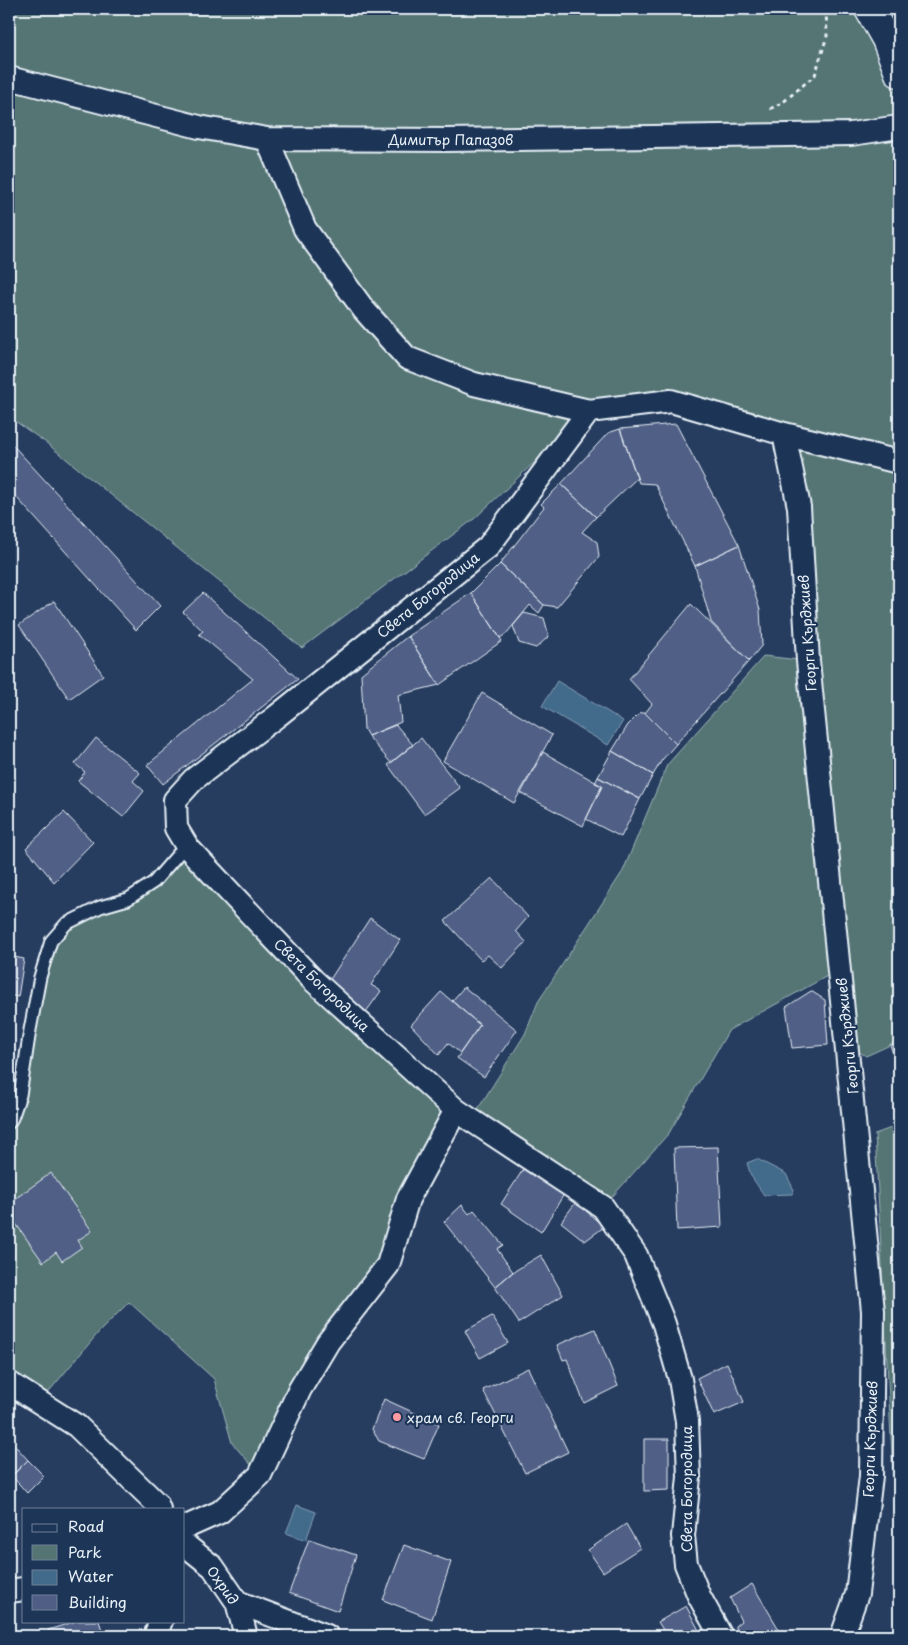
<svg xmlns="http://www.w3.org/2000/svg" width="908" height="1645" font-family="'Playpen Sans',sans-serif">
<style>
.green{fill:#557574;stroke:#9eb3b6}
.water{fill:#426a8a;stroke:#84a0b6}
.building{fill:#505e86;stroke:#e8f1f8}
.lines{fill:none;stroke-linecap:round;stroke-linejoin:round}
.lane-casing{stroke:#e8f1f8;stroke-width:15}
.street-casing{stroke:#e8f1f8;stroke-width:26}
.secondary-casing{stroke:#e8f1f8;stroke-width:31}
.path{stroke:#e8f1f8;stroke-width:3;stroke-dasharray:4 4;stroke-linecap:butt}
.lane{stroke:#1d3557;stroke-width:11}
.street{stroke:#1d3557;stroke-width:22}
.secondary{stroke:#1d3557;stroke-width:28}
.poi-dot{fill:#ff9aa2;stroke:#1d3557;stroke-width:2}
.labels{text-anchor:middle;dominant-baseline:central;stroke-width:4.5;stroke-linejoin:round;paint-order:stroke}
.street-label{font-size:14px;fill:#e8f1f8;stroke:#1d3557}
.poi-label{font-size:14px;fill:#e8f1f8;stroke:#1d3557;text-anchor:start}
</style>
<rect width="100%" height="100%" fill="#273d60"/>
<filter id="ink" filterUnits="userSpaceOnUse"><feTurbulence type="fractalNoise" baseFrequency=".02" numOctaves="2"/><feDisplacementMap in="SourceGraphic" scale="10" xChannelSelector="R" yChannelSelector="G"/><feConvolveMatrix kernelMatrix="1 2 1 2 8 2 1 2 1" color-interpolation-filters="sRGB"/></filter>
<g filter="url(#ink)">
<path class="green" d="M9 9H899V1041L866 1056 847 1045 840 969 729 1030 669 1133 603 1207 471 1120 525 1034 538 1002 623 871 667 765 764 656 807 661 784 434 671 401 589 411 474 519 302 648 45 442 9 417Z
M186 845 456 1110 388 1265 260 1475 232 1443 214 1379 129 1302 99 1332 40 1402 9 1383V1123L51 941 66 924 128 899Z
M899 1125V1514L895 1513 875 1134Z"/>
<path class="water" d="M557 681 623 721 608 745 542 706Z
M757 1159 786 1174 794 1190 792 1194 764 1195 751 1176 747 1163Z
M297 1505 316 1512 306 1540 286 1533Z"/>
<path class="building" d="M676 424 739 545 695 566 655 484 639 483 620 429Z
M620 429 637 478 596 517 561 484 608 433Z
M9 441 160 606 136 630 9 489Z
M561 484 596 517 582 532 597 542 599 557 557 607 544 605 500 564 544 507 541 504Z
M739 545 760 610 762 645 749 661 711 622 695 566Z
M500 564 544 605 539 613 530 605 506 634 500 638 471 593Z
M203 593 298 679 163 784 147 765 253 679 199 634 203 631 183 612Z
M471 593 502 641 439 685 408 636Z
M54 601 103 675 69 699 19 625Z
M691 604 749 661 676 744 645 713 652 704 629 679Z
M524 613 544 618 549 636 536 648 519 643 513 626Z
M408 636 439 685 398 695 401 722 368 736 364 729 361 674Z
M482 693 552 735 514 803 443 761Z
M640 713H645L676 744 662 760 653 775 612 751 628 725Z
M396 725 413 745 391 763 368 736Z
M96 738 140 773 133 781 144 791 123 817 78 781 85 772 75 764Z
M421 738 460 788 424 814 388 765Z
M612 751 653 775 640 799 598 777Z
M543 752 602 786 583 826 521 793Z
M598 777 640 799 621 837 586 819 602 786 595 783Z
M64 812 93 842 54 882 26 848Z
M492 878 528 917 516 931 526 942 502 968 488 955 481 960 445 921Z
M370 918 400 940 371 985 381 991 366 1012 327 984Z
M9 956 24 959 18 997 9 995Z
M464 987 517 1030 484 1077 457 1058 480 1025 452 1001Z
M811 991 825 1000 828 1045 792 1048 786 1007Z
M441 992 480 1025 460 1053 448 1043 439 1055 411 1025Z
M899 1041V1070L890 1045Z
M718 1147 722 1227 677 1230 674 1148Z
M524 1168 564 1194 541 1232 501 1204Z
M51 1173 92 1231 78 1240 82 1247 62 1261 56 1252 43 1262 9 1214V1203Z
M576 1202 604 1227 585 1241 561 1222Z
M462 1205 469 1214 474 1210 503 1245 497 1249 513 1272 495 1287 444 1222Z
M541 1255 563 1295 519 1323 495 1287 513 1272Z
M492 1316 508 1343 480 1358 465 1331Z
M595 1329 618 1386 584 1403 567 1359 563 1360 557 1345Z
M727 1363 744 1402 714 1415 697 1378Z
M528 1368 568 1452 525 1473 483 1390Z
M384 1399 439 1424 424 1459 379 1441 372 1429Z
M9 1439 28 1460 9 1478Z
M644 1439H669V1490L644 1491Z
M28 1460 44 1476 27 1493 12 1476Z
M626 1524 640 1548 603 1572 588 1550Z
M309 1539 356 1555 338 1611 289 1593Z
M404 1545 451 1562 432 1619 383 1600Z
M752 1584 783 1636H741L735 1626 741 1621 730 1598Z
M686 1606 702 1636H667L658 1622Z
M77 1621H99L104 1636H50L48 1630Z"/>
<g class="lines">
<g class="lane-casing">
<path id="lane" d="M9 1123 12 1118 20 1095 30 1030 40 977 51 941 66 924 100 907 128 899 154 882 186 845"/>
</g>
<g class="street-casing">
<path id="street" d="M9 78 199 127 267 139 448 140 851 134 899 127
M267 139 305 229 364 310 407 358 474 384 589 411 671 401 784 434 899 462
M589 411 488 547 277 716 194 779 175 800 176 828 188 848 313 980 456 1110 603 1207 636 1255 664 1324 680 1379 687 1421 689 1477 683 1536 686 1564 699 1596 721 1636
M784 434 799 507 808 661 873 1311 871 1476 857 1594 842 1636
M9 1383 77 1426 157 1504 159 1509
M184 1528 220 1512 260 1475 300 1389 328 1342 388 1265 408 1199 456 1110
M184 1544 213 1567 237 1602 246 1636
M9 1591 24 1589
M237 1602 327 1636
M155 1636 161 1621"/>
</g>
<g class="secondary-casing">
<path id="secondary" d="M869 9 886 39 899 73"/>
</g>
<path class="path" d="M770 109 782 103 815 75 827 36 826 9"/>
<use href="#lane" class="lane"/>
<use href="#street" class="street"/>
<use href="#secondary" class="secondary"/>
</g>
</g>
<circle class="poi-dot" cx="397" cy="1417" r="5"/>
<g class="labels">
<g class="street-label">
<text x="451" y="139">Димитър Папазов</text>
<text transform="translate(428 595) rotate(-39)">Света Богородица</text>
<text transform="translate(807 633) rotate(-94)">Георги Кърджиев</text>
<text transform="translate(322 985) rotate(44)">Света Богородица</text>
<text transform="translate(847 1036) rotate(-96)">Георги Кърджиев</text>
<text transform="translate(870 1439) rotate(-88)">Георги Кърджиев</text>
<text transform="translate(686 1489) rotate(-90)">Света Богородица</text>
<text transform="translate(223 1585) rotate(55)">Охрид</text>
</g>
<g class="poi-label">
<text x="407" y="1417">храм св. Георги</text>
</g>
</g>
<rect width="908" height="1645" fill="none" stroke="#1d3557" stroke-width="30"/>
<rect x="15" y="15" width="878" height="1615" fill="none" stroke="#e8f1f8" stroke-width="2" filter="url(#ink)"/>
<rect x="22" y="1508" width="162" height="115" fill="#1d3557" stroke="#6e8097"/>
<rect x="32" y="1524" width="25" height="8" fill="#1d3557" stroke="#6e8097"/>
<text x="68" y="1532" font-size="15" fill="#e8f1f8">Road</text>
<rect x="32" y="1545" width="25" height="15" fill="#557574" stroke="#6e8097"/>
<text x="68" y="1558" font-size="15" fill="#e8f1f8">Park</text>
<rect x="32" y="1570" width="25" height="15" fill="#426a8a" stroke="#6e8097"/>
<text x="68" y="1582" font-size="15" fill="#e8f1f8">Water</text>
<rect x="32" y="1595" width="25" height="15" fill="#505e86" stroke="#6e8097"/>
<text x="68" y="1608" font-size="15" fill="#e8f1f8">Building</text>
</svg>
